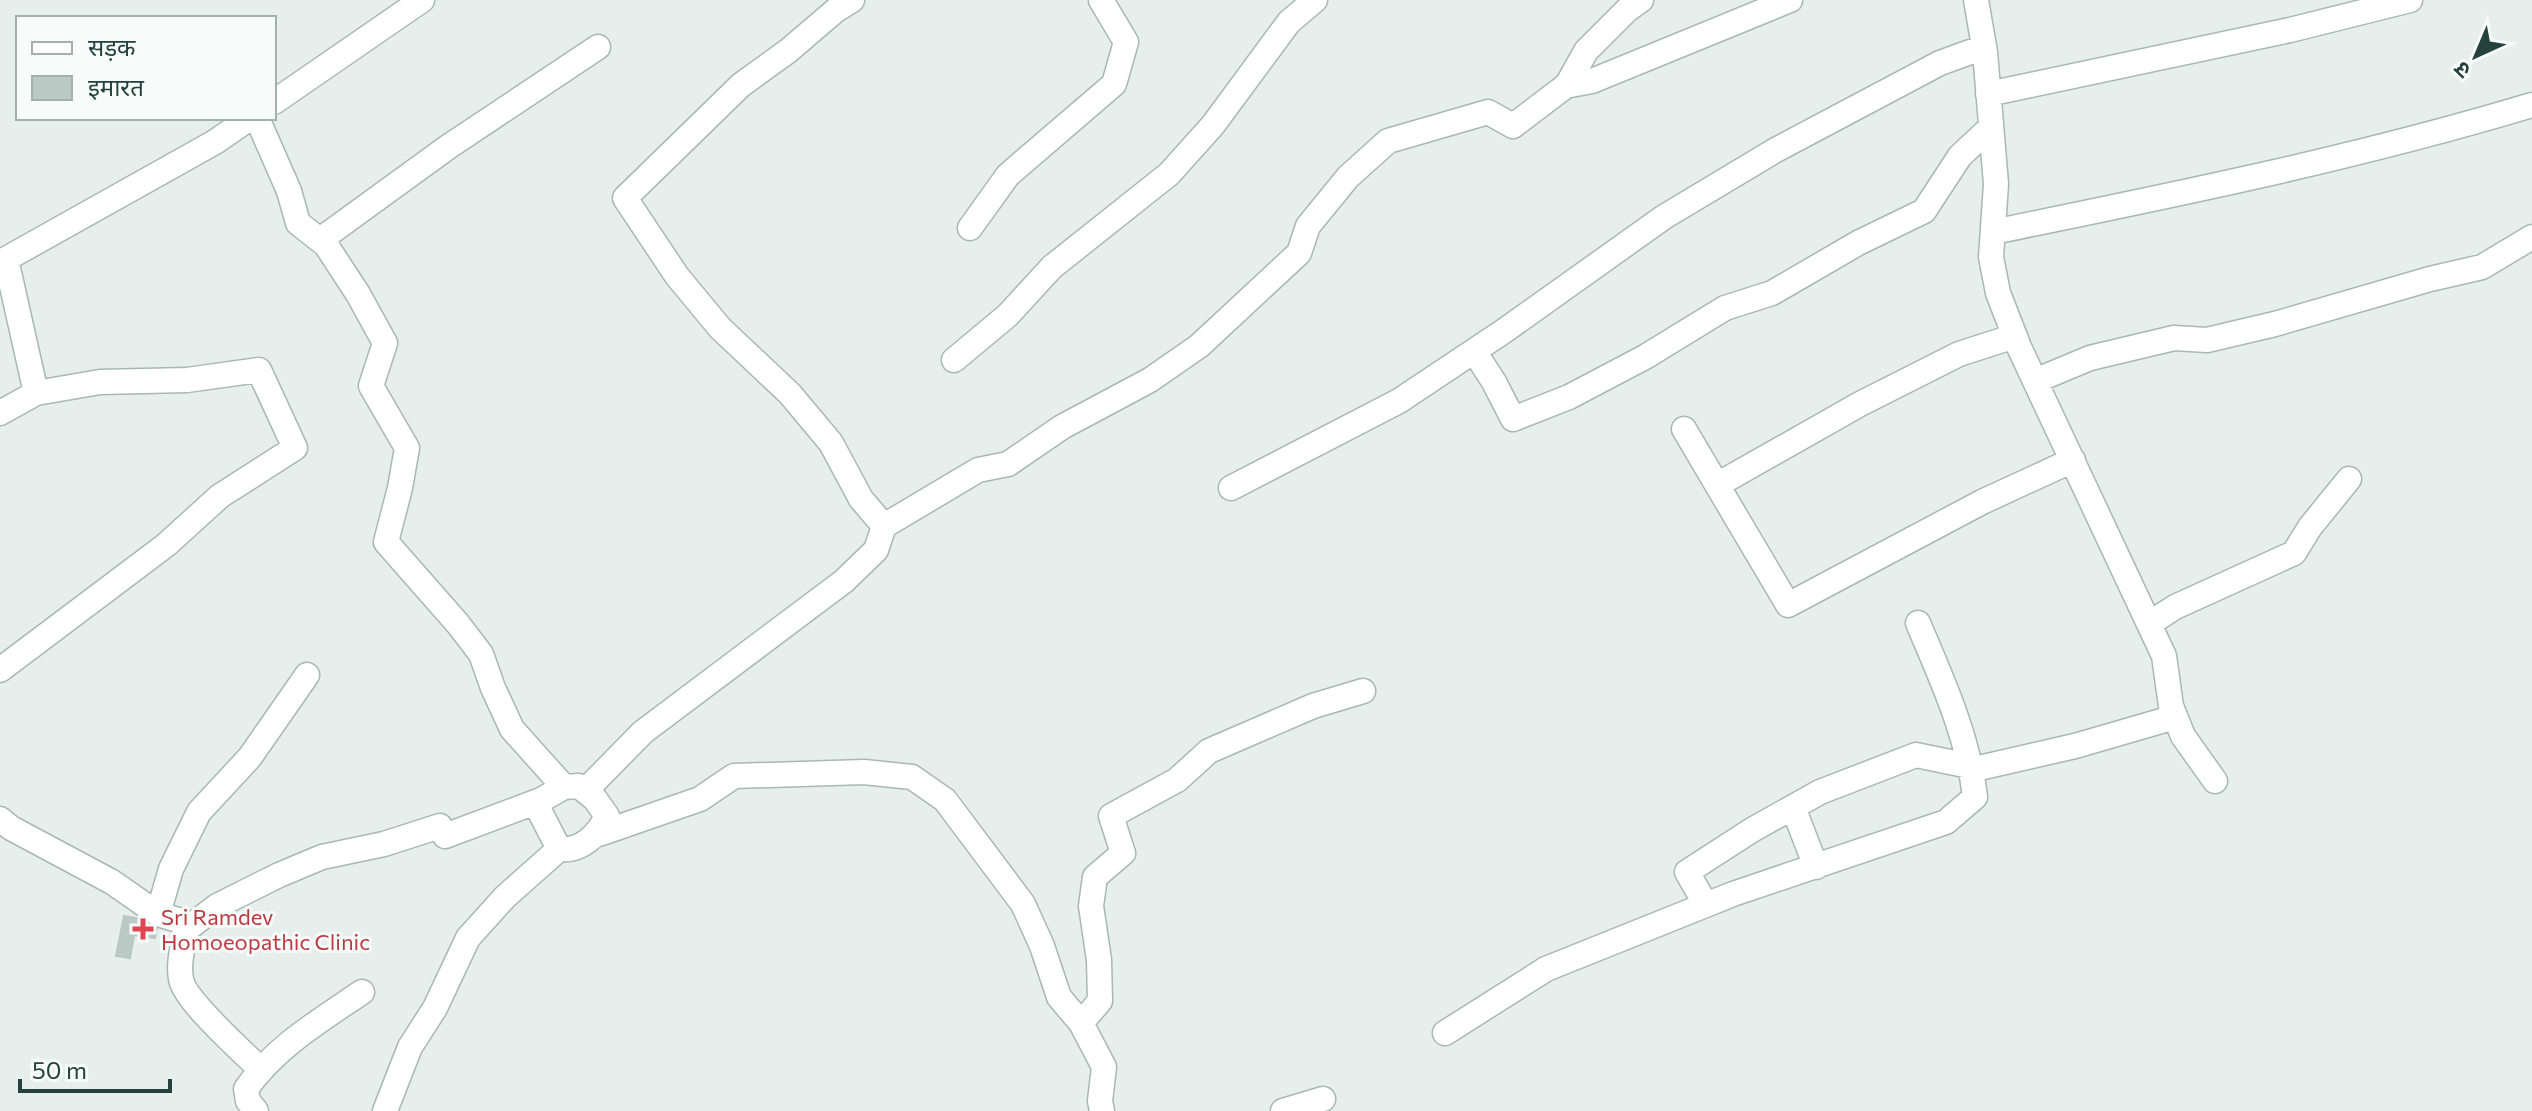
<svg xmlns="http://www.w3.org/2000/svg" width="2532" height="1111" font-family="Commissioner,'Noto Sans Devanagari',sans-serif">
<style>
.building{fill:#bbcac4;stroke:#b8c9c2;stroke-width:2}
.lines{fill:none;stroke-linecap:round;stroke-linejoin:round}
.minor-casing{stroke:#a8b8b2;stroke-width:27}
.minor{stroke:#fff;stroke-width:24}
.health-dot{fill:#e0444e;stroke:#f7fbf9;stroke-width:3}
.labels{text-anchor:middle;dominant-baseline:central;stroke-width:6;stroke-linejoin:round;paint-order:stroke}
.health-label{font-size:22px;fill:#be3a42;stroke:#f7fbf9;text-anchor:start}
</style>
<rect width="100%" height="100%" fill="#e6efeb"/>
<path class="building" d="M124 916 158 922 155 938 134 935 130 958 116 956Z"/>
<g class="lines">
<g class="minor-casing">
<path id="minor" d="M852 0 836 10 788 51 741 85 625 198 677 276 720 328 790 394 831 443 861 499 884 526
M1976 0 1985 52 1996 184 1991 257 1998 293 2019 347 2164 656 2171 706 2183 736 2215 781
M1565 86 1592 81 1790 0
M1988 94 2290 30 2410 0
M274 102 422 0
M257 118 289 191 298 223 326 245 358 294 385 343 371 386 407 448 400 488 386 542 458 624 481 654 493 688 512 729 564 787
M970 228 1008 175 1114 84 1126 42 1101 0
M1993 232C2174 195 2356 158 2532 105
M320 240 448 147 598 47
M1474 351 1494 382 1513 419 1569 397 1645 357 1725 308 1772 293 1858 243 1924 211 1960 156 1990 128
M954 360 1008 315 1052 267 1169 174 1213 125 1289 22 1315 0
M2035 381 2090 358 2174 338 2207 340 2275 324 2430 279 2482 267 2532 237
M36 393 6 259 215 142 250 118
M0 413 36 393 100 382 187 380 259 370 295 448 220 496 166 545 0 670
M1684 429 1788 605 1982 502 2073 460
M1717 485 1860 404 1959 354 2015 336
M1231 488 1399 401 1504 331 1664 217 1774 151 1940 63 1984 47
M2149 624 2175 607 2294 553 2310 527 2349 479
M579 786 595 799 607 816C598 835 581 852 559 849L539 810 541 800 564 787Z
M585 791 643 732 844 581 876 550 884 526 978 470 1008 464 1062 427 1150 380 1199 346 1299 253 1308 226 1348 177 1388 141 1488 112 1513 126 1567 85 1586 51 1627 10 1641 0
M1793 807 1816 867
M0 819 11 828 112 882 158 914 178 920 187 929C183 946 178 962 181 979 184 1000 243 1052 260 1069
M599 834 700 799 734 776 864 772 912 777 945 800 1023 904 1042 946 1059 997 1081 1023 1104 1067 1100 1101 1102 1111
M1706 905 1687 872 1752 830 1820 792 1916 755 1979 768 2075 746 2175 717
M158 914 171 869 199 812 250 757 307 675
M187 929 217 906 279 875 322 857 384 844 440 826 445 836 541 800
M1081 1023 1100 1001 1099 960 1091 906 1095 877 1123 853 1111 816 1177 780 1209 751 1313 706 1363 691
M1445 1033 1546 969 1733 894 1946 822 1975 797C1968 735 1942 680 1918 623
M256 1111 248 1101 246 1089C275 1047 321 1020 362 992
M385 1111 410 1047 435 1008 468 938 505 897 559 849
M1283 1111 1323 1099"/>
</g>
<use href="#minor" class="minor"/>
</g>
<path class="health-dot" d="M139 917h8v8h8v8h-8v8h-8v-8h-8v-8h8z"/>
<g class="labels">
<g class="health-label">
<text x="161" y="916">Sri Ramdev<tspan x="161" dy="25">Homoeopathic Clinic</tspan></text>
</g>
</g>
<rect x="16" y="16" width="260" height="104" fill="#f7fbf9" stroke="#a3b1ad" stroke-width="2"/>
<rect x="32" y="42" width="40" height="12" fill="#ffffff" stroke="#a3b1ad" stroke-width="2"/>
<text x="88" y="56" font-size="24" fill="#24423a">सड़क</text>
<rect x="32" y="76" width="40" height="24" fill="#bbcac4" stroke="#a3b1ad" stroke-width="2"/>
<text x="88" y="96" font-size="24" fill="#24423a">इमारत</text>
<g transform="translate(2476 56) rotate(224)" stroke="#f7fbf9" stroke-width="6" paint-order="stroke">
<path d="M0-6L14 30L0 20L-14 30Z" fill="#24423a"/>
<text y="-12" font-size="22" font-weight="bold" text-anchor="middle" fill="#24423a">उ</text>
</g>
<path d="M20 1079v12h150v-12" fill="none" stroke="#24423a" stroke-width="4"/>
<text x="32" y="1079" font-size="24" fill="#24423a" stroke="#f7fbf9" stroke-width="6" paint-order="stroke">50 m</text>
</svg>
